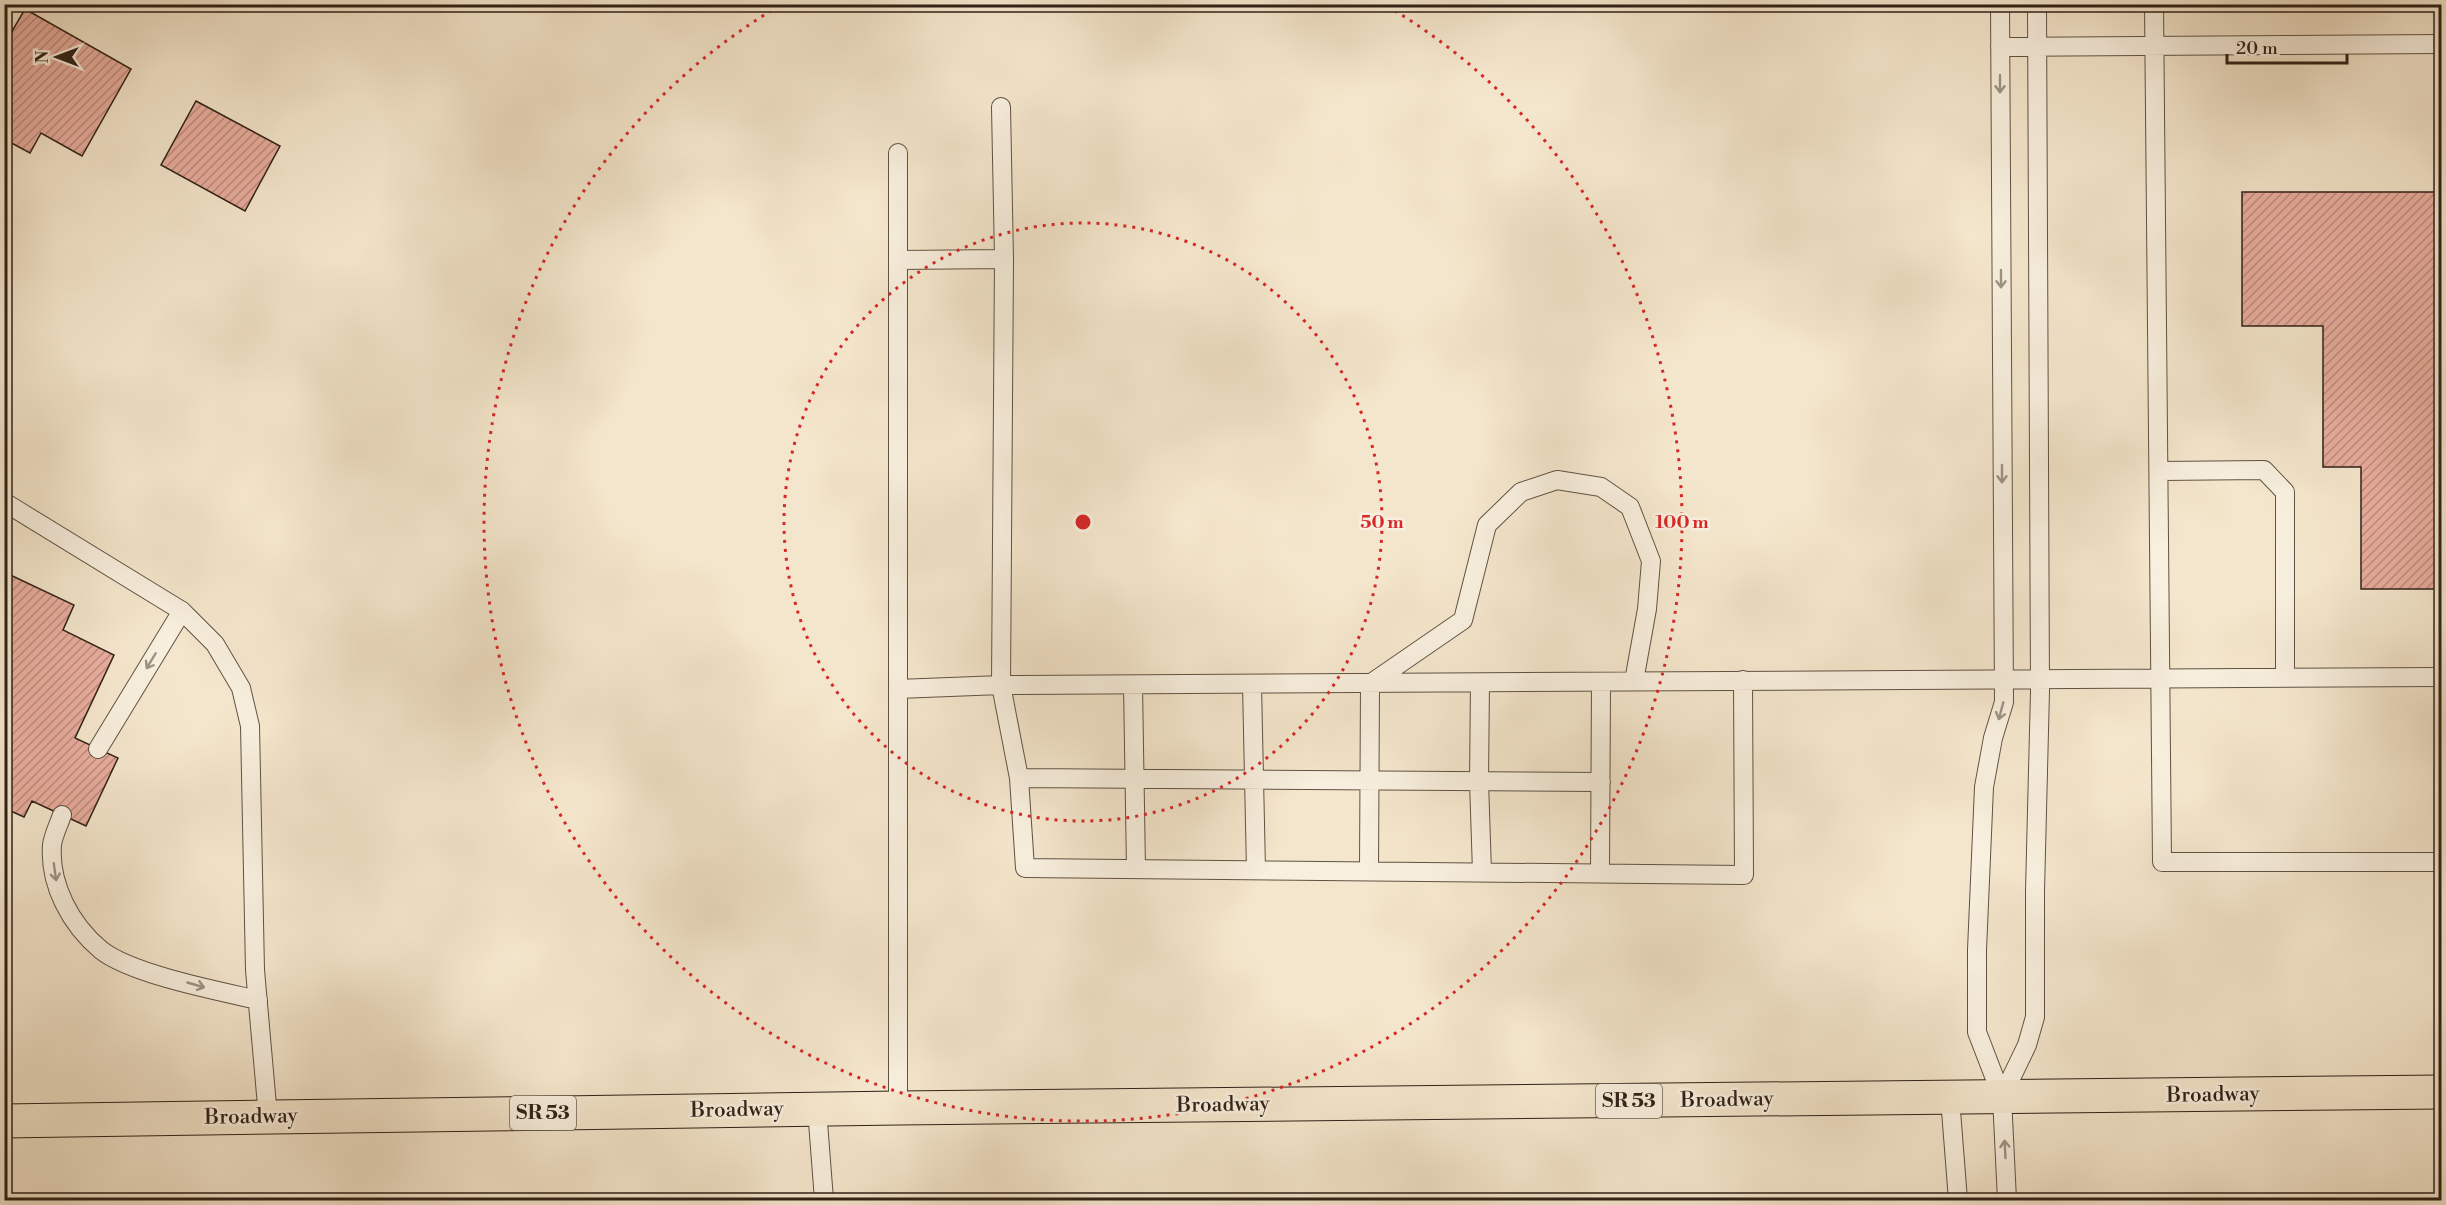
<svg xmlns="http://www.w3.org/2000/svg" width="2446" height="1205" font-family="'Libre Bodoni',serif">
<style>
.building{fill:url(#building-hatch);stroke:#2f2117;stroke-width:1.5}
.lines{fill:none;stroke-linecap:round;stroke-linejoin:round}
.lane-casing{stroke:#605244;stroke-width:20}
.primary-casing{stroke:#2f2117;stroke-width:35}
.lane{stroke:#f8efde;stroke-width:18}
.primary{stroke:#f4e6cc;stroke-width:33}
.oneway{stroke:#9e9284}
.ring{fill:none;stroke:#d62828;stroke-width:3;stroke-dasharray:3 6}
.labels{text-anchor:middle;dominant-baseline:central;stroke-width:5;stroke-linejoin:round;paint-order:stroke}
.shield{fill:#f8efde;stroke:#6b5f53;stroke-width:1.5}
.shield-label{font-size:20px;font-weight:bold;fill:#2f2117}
.street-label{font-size:21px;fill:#2f2117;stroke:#f8efde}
.centre{fill:#d62828;stroke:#f8efde;stroke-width:3}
.ring-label{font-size:18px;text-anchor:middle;font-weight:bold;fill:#d62828;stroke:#f8efde;stroke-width:5;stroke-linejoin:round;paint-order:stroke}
</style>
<defs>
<pattern id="building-hatch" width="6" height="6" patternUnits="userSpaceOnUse" patternTransform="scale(1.5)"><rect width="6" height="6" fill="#e8ad9d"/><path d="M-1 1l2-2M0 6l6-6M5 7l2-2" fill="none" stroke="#bc8c7f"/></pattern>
</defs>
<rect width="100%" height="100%" fill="#f4e6cc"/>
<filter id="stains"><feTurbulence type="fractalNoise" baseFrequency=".00333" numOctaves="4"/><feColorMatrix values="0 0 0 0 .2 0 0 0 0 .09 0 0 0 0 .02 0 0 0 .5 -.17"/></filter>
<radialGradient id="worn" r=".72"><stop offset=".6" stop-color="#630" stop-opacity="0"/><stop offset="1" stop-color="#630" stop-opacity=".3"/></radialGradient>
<path class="building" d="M25 9 131 69 82 156 41 133 30 153 4 139V114L9 105 4 102V45Z
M196 101 280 146 245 211 161 165Z
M2242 192H2442V589H2361V467H2323V326H2242Z
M4 572 74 605 63 630 114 655 75 738 118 758 86 826 32 801 24 817 4 808Z"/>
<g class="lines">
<g class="lane-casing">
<path id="lane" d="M2000 4 2004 702 1993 738 1984 787 1977 950V1032L2002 1097 2027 1045 2035 1017V891L2040 691 2037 4
M2154 4 2162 862H2442
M2000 47 2442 44
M1001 107 1004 259 1001 685 1019 778 1025 868 1744 875 1743 680
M898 153V1108
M898 260 1004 259
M2159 471 2264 470 2285 492V678
M4 502 182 611 215 644 241 688 250 726 255 970 268 1117
M1480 683 1479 781 1482 872
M1133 685 1136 869
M1252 685 1256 870
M898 689 1001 685 2442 677
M98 749 182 611
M1019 778 1601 782
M62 815C59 824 53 836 52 845 49 885 71 925 101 950 131 974 218 991 258 1000
M1369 871 1370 684 1463 620 1487 525 1521 492 1557 480 1601 487 1630 507 1651 561 1647 609 1634 681
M1600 873 1601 682
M2002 1097 2007 1200
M1950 1098 1958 1200
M817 1109 824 1200"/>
</g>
<g class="primary-casing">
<path id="primary" d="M4 1121 898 1108 2442 1092"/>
</g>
<use href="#lane" class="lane"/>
<use href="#primary" class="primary"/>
</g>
<defs><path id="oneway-shaft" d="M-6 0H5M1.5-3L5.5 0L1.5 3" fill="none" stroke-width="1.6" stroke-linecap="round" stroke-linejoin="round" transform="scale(1.5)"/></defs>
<g class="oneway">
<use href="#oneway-shaft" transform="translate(2000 84) rotate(90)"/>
<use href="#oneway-shaft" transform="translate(2001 279) rotate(90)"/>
<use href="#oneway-shaft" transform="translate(2002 474) rotate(90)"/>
<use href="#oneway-shaft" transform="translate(151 661) rotate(121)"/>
<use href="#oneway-shaft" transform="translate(2001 711) rotate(105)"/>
<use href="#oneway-shaft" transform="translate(55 872) rotate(82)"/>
<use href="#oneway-shaft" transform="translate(196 985) rotate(16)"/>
<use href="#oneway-shaft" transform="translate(2005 1149) rotate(-93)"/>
</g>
<g class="ring">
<circle cx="1083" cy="522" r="299"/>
<path d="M1387 6A599 599 0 1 1 779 6"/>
</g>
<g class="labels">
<g class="shield">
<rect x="1596" y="1084" width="66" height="34" rx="4.5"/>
<rect x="510" y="1096" width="66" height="34" rx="4.5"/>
</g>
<g class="shield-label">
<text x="1629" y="1101">SR 53</text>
<text x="543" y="1113">SR 53</text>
</g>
<g class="street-label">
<text transform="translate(2213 1095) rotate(-1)">Broadway</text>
<text transform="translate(1727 1100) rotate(-1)">Broadway</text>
<text transform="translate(1223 1105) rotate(-1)">Broadway</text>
<text transform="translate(737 1110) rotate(-1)">Broadway</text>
<text transform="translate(251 1117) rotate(-1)">Broadway</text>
</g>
</g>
<circle cx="1083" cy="522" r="9" class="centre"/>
<g class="ring-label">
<text x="1382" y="528">50 m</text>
<text x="1682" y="528">100 m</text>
</g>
<rect width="2446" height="1205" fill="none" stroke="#f4e6cc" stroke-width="24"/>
<rect x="6" y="6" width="2434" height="1193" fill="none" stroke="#2f2117" stroke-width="3"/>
<rect x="12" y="12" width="2422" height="1181" fill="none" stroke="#2f2117" stroke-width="1.5"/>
<g transform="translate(57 57) rotate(270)" stroke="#f8efde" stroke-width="4.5" paint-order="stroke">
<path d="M0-4.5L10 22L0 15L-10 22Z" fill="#2f2117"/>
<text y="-9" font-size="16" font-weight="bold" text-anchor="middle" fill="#2f2117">N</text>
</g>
<path d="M2227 54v9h120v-9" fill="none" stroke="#2f2117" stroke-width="3"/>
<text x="2236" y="54" font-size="18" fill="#2f2117" stroke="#f8efde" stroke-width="4.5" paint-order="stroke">20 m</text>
<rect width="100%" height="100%" filter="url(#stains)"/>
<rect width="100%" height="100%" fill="url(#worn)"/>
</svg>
